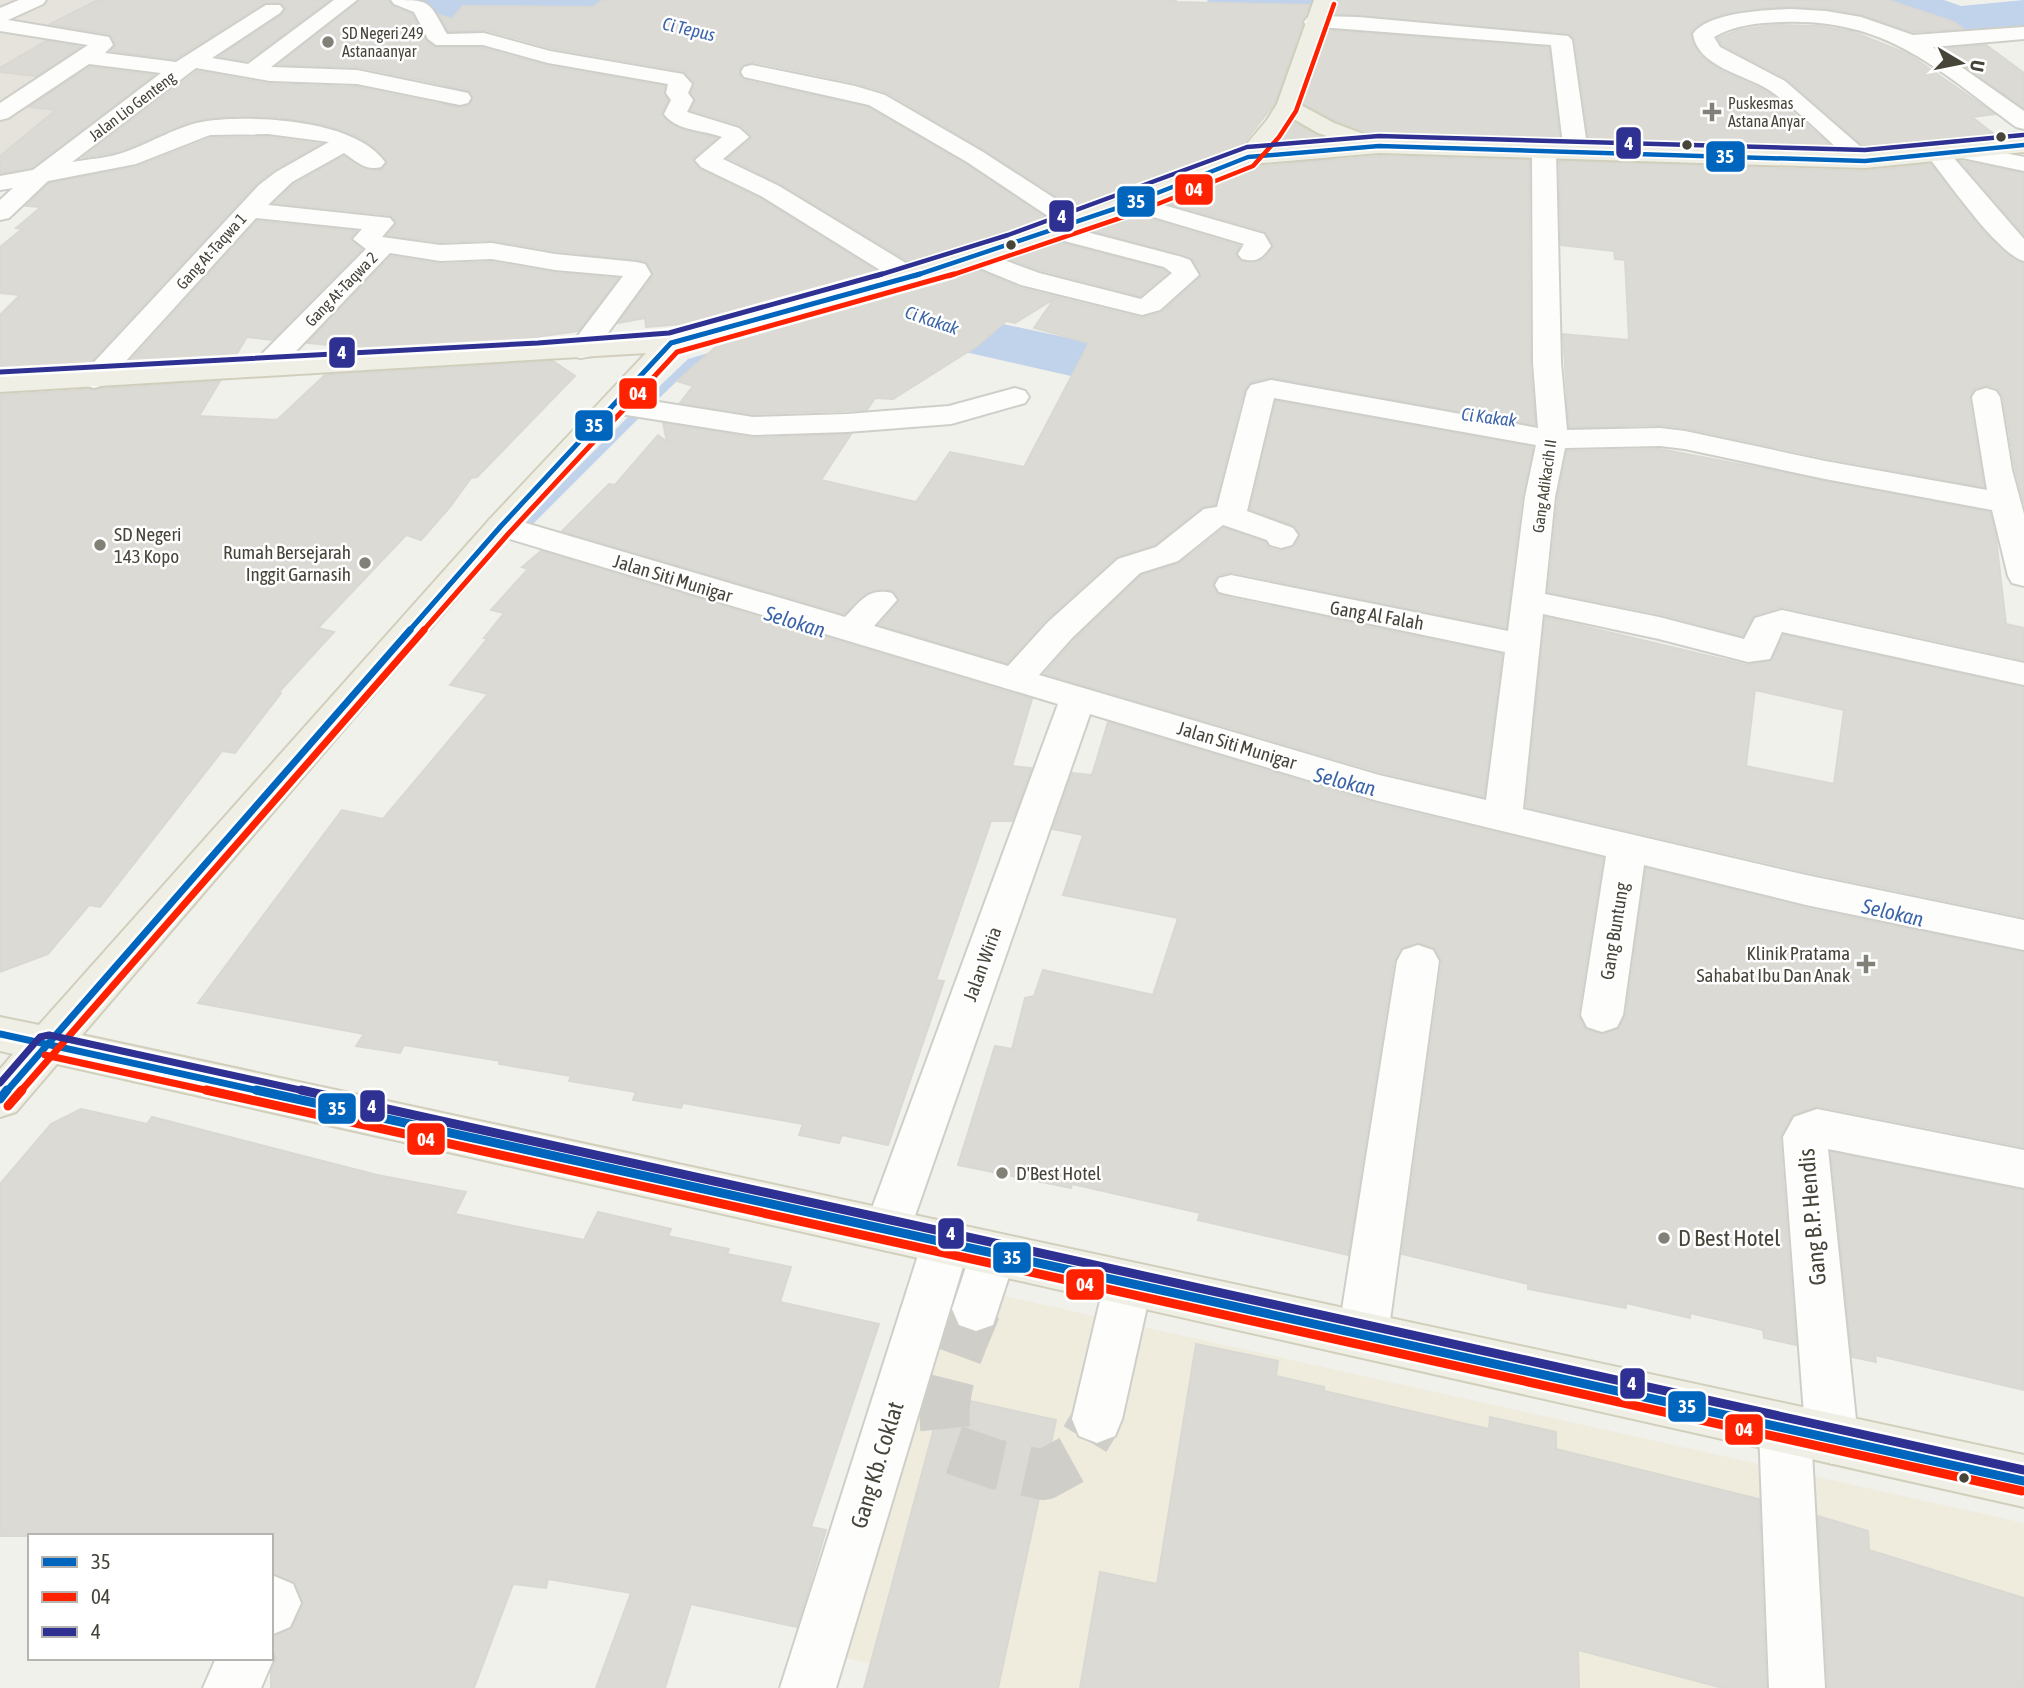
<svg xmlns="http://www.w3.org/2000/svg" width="2024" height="1688" font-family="'Asap Condensed',sans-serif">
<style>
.residential{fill:#e5e3db}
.commercial{fill:#efecde}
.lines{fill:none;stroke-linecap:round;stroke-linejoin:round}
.stream{fill:#c1d2eb;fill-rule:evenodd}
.river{fill:#c1d2eb;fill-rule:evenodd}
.building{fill:#dbdad5;stroke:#d9d8d2;stroke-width:2;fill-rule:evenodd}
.minor-tunnel{stroke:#cfcec8;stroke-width:50;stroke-dasharray:50 25;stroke-linecap:butt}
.minor-casing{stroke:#cfcfca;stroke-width:4}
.major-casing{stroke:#d1cfbc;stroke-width:4}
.minor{fill:#fdfdfc;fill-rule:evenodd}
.major{fill:#f0efe6;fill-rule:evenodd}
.bus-1-far3-casing{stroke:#fff;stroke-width:8}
.bus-1-far2-casing{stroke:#fff;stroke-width:10}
.bus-1-far1-casing{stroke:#fff;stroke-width:12}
.bus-1-casing{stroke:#fff;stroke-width:14}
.bus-2-far3-casing{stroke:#fff;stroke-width:8}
.bus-2-far2-casing{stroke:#fff;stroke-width:10}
.bus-2-far1-casing{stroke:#fff;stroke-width:12}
.bus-2-casing{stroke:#fff;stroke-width:14}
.bus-3-far3-casing{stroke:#fff;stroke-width:8}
.bus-3-far2-casing{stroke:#fff;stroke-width:10}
.bus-3-far1-casing{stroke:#fff;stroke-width:12}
.bus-3-casing{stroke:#fff;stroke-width:14}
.bus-1-far3{stroke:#0065bd;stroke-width:4.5}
.bus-1-far2{stroke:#0065bd;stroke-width:5}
.bus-1-far1{stroke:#0065bd;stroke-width:7}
.bus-1{stroke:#0065bd;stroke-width:9}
.bus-2-far3{stroke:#f20;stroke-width:4.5}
.bus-2-far2{stroke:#f20;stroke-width:5}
.bus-2-far1{stroke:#f20;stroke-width:7}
.bus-2{stroke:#f20;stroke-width:9}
.bus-3-far3{stroke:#2e3192;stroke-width:4.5}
.bus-3-far2{stroke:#2e3192;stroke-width:5}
.bus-3-far1{stroke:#2e3192;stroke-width:7}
.bus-3{stroke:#2e3192;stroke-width:9}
.poi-dot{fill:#828178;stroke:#fff;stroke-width:2.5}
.bus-dot{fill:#474439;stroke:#fff;stroke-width:2.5}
.labels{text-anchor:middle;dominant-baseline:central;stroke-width:5;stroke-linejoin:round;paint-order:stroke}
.far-poi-label{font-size:16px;fill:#474439;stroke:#fff;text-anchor:start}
.far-street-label{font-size:16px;fill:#474439;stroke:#fff}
.far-water-label{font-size:18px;font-style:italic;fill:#3c65a9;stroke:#fff}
.poi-label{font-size:19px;fill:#474439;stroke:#fff;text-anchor:start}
.street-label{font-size:19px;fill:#474439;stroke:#fff}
.water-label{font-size:21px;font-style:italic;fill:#3c65a9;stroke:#fff}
.near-street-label{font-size:23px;fill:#474439;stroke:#fff}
.near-poi-label{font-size:23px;fill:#474439;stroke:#fff;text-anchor:start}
.line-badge{stroke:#fff;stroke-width:2.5}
.badge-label{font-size:19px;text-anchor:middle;font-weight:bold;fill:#fff}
</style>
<rect width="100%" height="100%" fill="#f1f1ec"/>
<path class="residential" d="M0 0H339L265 57 211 52 177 70 93 57 107 42 0 23Z
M0 26 99 42 82 59 167 70 34 176 0 181Z"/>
<path class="commercial" d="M955 1285 2024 1523V1688H979L828 1654Z"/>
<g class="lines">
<path class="stream" d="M2024 131V137L1980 140 1976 137 1980 134Z
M1335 157 1339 160 1338 162 1289 168 1285 165 1289 162Z
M1152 209 1157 212 1155 214 1088 238 1080 236Z
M722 349 726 350V354L696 363 651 406H643V402L688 359Z
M636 412 641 415 640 417 528 529H520V525L632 413Z"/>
<path class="river" d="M401 0H623L667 10 674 20 667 30 651 34 615 26 466 15C479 34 493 69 494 92 494 116 480 159 466 179L471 180 479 192 471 204 452 208 408 199 400 188C406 179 416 172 422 164 445 127 450 71 430 32 423 20 409 12 401 0Z
M1207 0H1322L1316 10C1285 17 1244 17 1213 10Z
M1879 0H1944L1961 6 2024 0V28L1981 34H1956L1885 10Z
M888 287 1003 324 1106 346 1309 370 1427 392 1517 402 1567 401 1684 373 1707 378 1716 392 1707 406 1567 441 1517 442 1427 430 1309 408 1106 384 965 352 867 318 858 305 867 292Z"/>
</g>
<path class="building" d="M98 0H330L247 61 219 57 281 15 286 9 282 3H265L175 59 111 51 116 45 109 34 50 24Z
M360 0H387L393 6 412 14 426 40 436 48H483L548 66 665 86 664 95 668 100 661 114 667 121 682 129 717 138 693 158 699 169 760 198 881 274 708 322 646 327 645 318 618 323 653 276 646 261 555 251 492 240 440 242 387 235 397 223 390 215 274 203 294 184 344 156 370 170H381L387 164 372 145 352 134 329 126 276 117 206 118 185 124 118 152 82 158 197 71 270 84 357 87 459 108 470 104 473 97 469 90 358 67 278 65Z
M602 0H1176V2L1309 5 1275 103 1238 150 1078 210 984 150 886 92 856 83 753 62 742 66 739 73 743 80 868 107 966 164 1049 220 913 264 780 184 728 158 751 139V135L740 125 691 110 695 101 691 93 694 82 683 71 551 48 485 30 449 31 439 15 452 19 463 6 593 7Z
M1336 0H1888L1954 22 1963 29 1913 32 1862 15 1826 8 1780 7 1723 14 1699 24 1691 32 1694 46 1701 56 1722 71 1768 92 1836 150 1589 143 1575 40 1570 34 1332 14Z
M1773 25 1819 26 1851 31 1908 54 1995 114 1972 117 1999 138 1869 151 1787 79 1722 45 1718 38 1739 30Z
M1327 30 1549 47 1560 142 1378 136 1335 121 1302 103Z
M46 41 81 47 36 76 0 72V68Z
M1986 45 2024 73V108L1940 49Z
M90 67 154 75 32 168 0 173V156L56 110 29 107Z
M1293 121 1317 135 1331 140 1274 145Z
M268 137 321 144 274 170 257 183 87 366 0 371V315L20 295 0 293V247L22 229 16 228 41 207 26 206 49 183 136 167 211 138Z
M1379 156 1529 160 1530 363 1535 425 1271 377 1250 382 1244 390 1215 505 1202 507 1155 545 1116 557 1046 620 1007 663 879 625 900 600 892 590 869 592 844 614 562 531 609 484 615 485 658 435 667 442 663 423 753 438 851 434 821 480 916 502 950 452 1024 467 1089 343 1034 328 1054 299 1015 323 1006 321 977 346 893 399 875 398 867 410 753 414 680 403 693 386 677 381 724 340 973 268 1020 288 1141 318 1161 313 1201 277 1192 259 1087 229 1133 214 1240 246 1235 254 1240 261 1256 262 1264 258 1274 246 1265 231 1163 202 1253 167Z
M1559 161 1865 171 1931 164 1986 234 2012 258 2024 263V504L2015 469 2003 397 1997 388 1987 385 1975 388 1969 397 1984 487 1826 458 1685 428 1660 425 1569 427 1563 334 1629 340 1625 260 1615 259 1614 251 1561 245Z
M1960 161 2024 173V235Z
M257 221 357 231 350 239 362 249 272 340 247 337 234 358 127 364Z
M1054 241 1163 269 1168 273 1140 296 1040 270 1005 258Z
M391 256 440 264 492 262 555 273 618 278 578 331 522 339 525 341 349 351 353 347 307 343Z
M553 361 575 376 477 477 471 478 450 507 421 540 406 535 318 628 334 632 279 692 281 693 235 753 222 751 100 907 89 905 48 954 0 972V395L220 381 199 416 277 420 325 375Z
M1276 401 1533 447 1522 497 1506 628 1232 572 1218 575 1213 584 1217 593 1230 598 1502 654 1484 797 1380 772 1044 674 1074 640 1141 575 1180 563 1224 528 1265 542 1269 548 1280 551 1294 546 1300 536 1295 526 1250 509Z
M1660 449 1990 512 1996 538 2006 624 2024 628V660L1783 607 1754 615 1743 636 1660 614 1548 592 1558 497 1567 451Z
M541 551 1032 699 1012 766 1032 768 1012 821H991L936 980 944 981 888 1145 842 1135 839 1143 799 1135 803 1124 683 1103 681 1108 633 1100 636 1092 569 1081 571 1076 499 1064 500 1061 404 1045 400 1053 356 1046 364 1034 198 1003 342 810 383 819 488 694 450 685 488 638H484L504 613 491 610 528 569 522 567Z
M1545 617 1747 665 1772 660 1784 635 2024 687V917L1807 872 1526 807ZM1755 690 1844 710 1834 784 1746 766Z
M1108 722 1377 804 1603 858 1578 1015 1585 1028 1601 1034 1618 1029 1626 1015 1646 868 1805 908 2024 952V1147L1818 1106 1792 1116 1780 1137 1796 1345 1764 1338 1763 1330 1690 1313V1318L1626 1303V1308L1528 1289V1284L1402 1254 1442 961 1434 948 1417 943 1402 948 1394 961 1348 1255 1198 1220 1200 1213 1072 1184 1071 1188 958 1165 995 1046 1012 1049 1025 998 1034 996 1043 970 1153 995 1178 918 1063 895 1083 835 1053 829 1072 773 1092 775Z
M81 1109 147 1124 152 1117 377 1175 466 1192 455 1214 584 1240 598 1212 671 1229 668 1236 729 1249 727 1254 791 1267 780 1302 879 1324 811 1527 826 1530 797 1627 691 1604 665 1688H596L631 1593 548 1579 546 1588 513 1584 474 1688H271V1671L276 1659 271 1649V1637L292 1628 303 1602 294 1582 271 1574V1536H0V1184L51 1124Z
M1831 1152 2024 1190V1390L1875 1355 1876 1362 1852 1357Z
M1196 1344 1278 1361 1276 1376 1324 1387V1391L1489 1429 1490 1417 1556 1432V1449L1759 1499 1766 1688H1723L1578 1650 1579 1688H1080L1100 1572 1157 1584Z
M943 1395 1056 1420 998 1688H864Z
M1818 1516 1868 1531 1869 1550 2024 1598V1688H1828Z"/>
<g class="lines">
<path class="minor-tunnel" d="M976 1309C957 1355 935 1398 949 1448L995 1464 1044 1475 1073 1459 1097 1419"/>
<g class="minor-casing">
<path id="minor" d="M19 0H46L43 4 8 20 109 37 113 45 105 53 176 62 266 5H280L283 9 280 13 212 58 248 64 334 0H357L271 67 357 70 468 93 471 98 468 103 460 105 357 84 270 81 196 68 72 162C90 159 109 158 125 152 151 143 179 125 207 121 254 115 355 119 385 162L381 167C366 171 357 162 344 153L292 182 268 205 390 218 394 223 382 237 440 245 492 243 555 254 636 262 645 264 651 274 591 356 581 358 571 356 567 350 623 276 555 270 492 259 440 261 390 253 276 372 266 374 256 372 252 366 256 360 366 249 353 239 362 229 256 218 104 385 94 388 84 385 80 379 84 373 259 185 276 172 329 142 268 134 210 135 136 164 48 181 9 218 0 220V200L13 188 0 190V176L33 170 161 73 89 64 8 118 0 120V103L88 45 0 31V8Z
M391 0C431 0 428 0 447 34L484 33 550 51 683 74 692 84 688 93 693 100 687 112 739 128 749 137 723 159 779 186 919 271 923 277 919 283 910 285 901 283 761 196 701 167 695 160 722 137C704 130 676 131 664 114L671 100 666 93 668 84 548 63 483 45H436L428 39 414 12 394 4Z
M1791 9 1826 11 1861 17 1913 35 2024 27V39L1933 47 2024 111V129L2016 127C1937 69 1887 18 1782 22 1758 23 1735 25 1714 37L1720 47 1785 81 1877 161 1873 166H1857C1828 141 1800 111 1769 90 1744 74 1698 67 1693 34 1708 12 1766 10 1791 9Z
M1314 16 1358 17 1568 36 1572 40 1588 153 1584 158H1568L1564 153 1551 45 1307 26 1304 22 1307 18Z
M752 65 855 86 885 95 983 152 1085 218 1089 223 1085 228 1079 230 1182 257 1190 260 1199 275 1160 310 1142 315 1021 285 965 262 961 257 965 252 974 249 1039 273 1141 299 1172 273 1164 267 1045 236 1041 231 1045 226 1054 223 1063 226 967 162 869 105 744 77 741 72 744 67Z
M1961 144 2024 157V171L1953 156 1949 151 1953 146Z
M1544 145 1552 147 1556 152 1561 363 1567 430 1660 428 1685 431 1825 461 1987 490 1972 397 1976 391 1986 388 1996 391 2000 397 2012 470 2024 514V586L2012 583 2008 576 1992 510 1825 479 1685 449 1660 446 1565 448 1555 497 1545 594 1659 617 1744 639 1755 618 1782 610 2024 663V685L1782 632 1770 659 1748 662 1659 639 1543 614 1523 809 1806 875 2024 920V950L1806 905 1644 865 1623 1015 1617 1027 1602 1032 1587 1027 1581 1015 1606 856 1378 801 1090 714 910 1230 904 1245 887 1251 870 1245 864 1230 1058 704 490 533 485 526 490 519 501 517 512 519 845 617C860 602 868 587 892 593L897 600 874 626 1008 666 1048 622 1118 559 1156 547 1204 509 1217 507 1247 391 1251 385 1271 380 1538 428 1533 363 1532 152 1536 147ZM1274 398 1536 445 1525 497 1508 631 1231 575 1219 578 1215 585 1219 592 1231 595 1505 652 1486 800 1379 775 1039 675 1072 638 1140 573 1178 561 1223 525 1267 540 1270 545 1281 548 1292 545 1298 535 1293 528 1247 511Z
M1938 147 1946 149 2024 239V261C1998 254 1949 183 1930 159L1926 154 1930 149Z
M1132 196 1264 234 1271 246C1262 258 1257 263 1242 259L1238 254 1244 244 1123 208 1120 203 1123 198Z
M1015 388 1025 391 1029 397 1025 403 951 424 847 432 753 435 614 413 604 410 600 404 604 398 614 395 753 417 847 414 949 406Z
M1418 945 1433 950 1439 961 1388 1335 1380 1351 1363 1358 1346 1351 1338 1335 1397 961 1403 950Z
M1817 1109 2024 1150V1188L1828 1149 1858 1439 1850 1456 1832 1464 1814 1456 1812 1452 1825 1688H1769L1759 1429 1767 1412 1785 1405 1804 1414 1783 1137 1794 1117Z
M946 1222 963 1228 970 1243 836 1688H780L922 1243 929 1228Z
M992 1234 1009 1240 1016 1255 993 1325 976 1331 959 1325 952 1309 975 1240Z
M1128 1262 1145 1269 1152 1284 1122 1419 1115 1436 1097 1443 1079 1436 1072 1419 1104 1284 1111 1269Z
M274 1576 293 1584 301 1603 290 1627 271 1635V1577Z
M271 1651 274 1658 261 1688H203L216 1658H271Z"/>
</g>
<g class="major-casing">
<path id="major" d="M1314 0H1334L1299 104 1334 123 1377 139 1865 154 2024 138V152L1865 168 1379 153 1252 164 1141 208 1020 250 919 283 681 349 512 533 82 1035 2024 1455V1507L57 1064 16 1112 0 1117V1069L13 1054 0 1051V1017L39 1025 490 519 646 353 0 392V374L670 335 901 271 1123 198 1240 152 1267 120 1277 104ZM1292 118 1318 133 1344 142 1268 148Z"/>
</g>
<use href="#minor" class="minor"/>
<use href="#major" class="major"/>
<g class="bus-1-far3-casing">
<path id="bus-1-far3" d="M914 276 1132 203 1248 157 1379 146 1865 161 2024 145"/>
</g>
<g class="bus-1-far2-casing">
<path id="bus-1-far2" d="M409 631 501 526 671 343 920 274"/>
</g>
<g class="bus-1-far1-casing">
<path id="bus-1-far1" d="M0 1034 264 1092
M6 1092 410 630"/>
</g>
<g class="bus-1-casing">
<path id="bus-1" d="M256 1090 2024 1481
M0 1099 7 1090"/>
</g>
<g class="bus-2-far3-casing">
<path id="bus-2-far3" d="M949 276 1135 213 1253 166 1279 137 1296 111 1334 4"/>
</g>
<g class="bus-2-far2-casing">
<path id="bus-2-far2" d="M423 631 509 533 677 352 954 274"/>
</g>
<g class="bus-2-far1-casing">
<path id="bus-2-far1" d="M45 1055 214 1092
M20 1092 424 630"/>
</g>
<g class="bus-2-casing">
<path id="bus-2" d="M206 1090 2022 1491
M8 1106 22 1090"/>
</g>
<g class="bus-3-far3-casing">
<path id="bus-3-far3" d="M876 276 1008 235 1247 147 1379 136 1865 150 2023 135"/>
</g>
<g class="bus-3-far2-casing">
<path id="bus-3-far2" d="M0 372 538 343 669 333 882 274"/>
</g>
<g class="bus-3-far1-casing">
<path id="bus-3-far1" d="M0 1083 40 1037 49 1035 309 1092"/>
</g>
<g class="bus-3-casing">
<path id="bus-3" d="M301 1090 2024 1470"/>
</g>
<use href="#bus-1-far3" class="bus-1-far3"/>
<use href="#bus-1-far2" class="bus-1-far2"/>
<use href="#bus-1-far1" class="bus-1-far1"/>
<use href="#bus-1" class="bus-1"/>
<use href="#bus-2-far3" class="bus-2-far3"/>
<use href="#bus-2-far2" class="bus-2-far2"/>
<use href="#bus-2-far1" class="bus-2-far1"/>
<use href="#bus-2" class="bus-2"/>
<use href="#bus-3-far3" class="bus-3-far3"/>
<use href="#bus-3-far2" class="bus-3-far2"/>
<use href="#bus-3-far1" class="bus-3-far1"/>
<use href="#bus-3" class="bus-3"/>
</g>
<g class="poi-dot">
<circle cx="328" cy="42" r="7"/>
<path d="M1708.5 101.5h7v7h7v7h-7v7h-7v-7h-7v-7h7z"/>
<circle cx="100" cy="545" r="7"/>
<circle cx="365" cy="563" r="7"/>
<path d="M1862.5 953.5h7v7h7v7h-7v7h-7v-7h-7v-7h7z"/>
<circle cx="1002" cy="1173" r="7"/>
<circle cx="1664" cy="1238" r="7"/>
</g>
<g class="bus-dot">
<circle cx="2001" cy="137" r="6"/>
<circle cx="1687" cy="145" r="6"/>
<circle cx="1011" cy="245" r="6"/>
<circle cx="1964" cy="1478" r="6"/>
</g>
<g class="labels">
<g class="far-poi-label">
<text x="342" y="33">SD Negeri 249<tspan x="342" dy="18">Astanaanyar</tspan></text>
<text x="1728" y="103">Puskesmas<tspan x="1728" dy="18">Astana Anyar</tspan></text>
</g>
<g class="far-street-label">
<text transform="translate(132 106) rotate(-37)">Jalan Lio Genteng</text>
<text transform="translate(211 251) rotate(-48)">Gang At-Taqwa 1</text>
<text transform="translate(341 289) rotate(-46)">Gang At-Taqwa 2</text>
<text transform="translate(1544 486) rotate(-82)">Gang Adikacih II</text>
</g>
<g class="far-water-label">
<text transform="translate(689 29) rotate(13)">Ci Tepus</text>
<text transform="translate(932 320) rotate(19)">Ci Kakak</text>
<text transform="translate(1489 417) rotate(7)">Ci Kakak</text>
</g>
<g class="poi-label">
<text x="114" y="534">SD Negeri<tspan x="114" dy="22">143 Kopo</tspan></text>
<text x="351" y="552" text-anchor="end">Rumah Bersejarah<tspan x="351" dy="22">Inggit Garnasih</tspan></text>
<text x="1850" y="953" text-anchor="end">Klinik Pratama<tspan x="1850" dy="22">Sahabat Ibu Dan Anak</tspan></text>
<text x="1016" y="1173">D'Best Hotel</text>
</g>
<g class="street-label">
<text transform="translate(673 578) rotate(17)">Jalan Siti Munigar</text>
<text transform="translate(1377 615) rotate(10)">Gang Al Falah</text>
<text transform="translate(1237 745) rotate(17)">Jalan Siti Munigar</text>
<text transform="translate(1614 931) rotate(-81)">Gang Buntung</text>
<text transform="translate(982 964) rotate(-70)">Jalan Wiria</text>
</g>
<g class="water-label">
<text transform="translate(795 621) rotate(17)">Selokan</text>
<text transform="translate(1345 781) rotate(14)">Selokan</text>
<text transform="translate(1893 912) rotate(13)">Selokan</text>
</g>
<g class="near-street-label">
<text transform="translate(1812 1217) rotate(-95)">Gang B.P. Hendis</text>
<text transform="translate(877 1465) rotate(-73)">Gang Kb. Coklat</text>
</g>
<g class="near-poi-label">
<text x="1678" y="1238">D Best Hotel</text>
</g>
</g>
<g class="line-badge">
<rect x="1615" y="126" width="27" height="34" rx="7" fill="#2e3192"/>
<rect x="1705" y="140" width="41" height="33" rx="7" fill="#0065bd"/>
<rect x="1174" y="173" width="40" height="33" rx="7" fill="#f20"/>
<rect x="1116" y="185" width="40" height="33" rx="7" fill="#0065bd"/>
<rect x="1048" y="199" width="27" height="34" rx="7" fill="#2e3192"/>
<rect x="328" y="336" width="28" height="33" rx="7" fill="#2e3192"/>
<rect x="618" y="377" width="40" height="33" rx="7" fill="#f20"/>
<rect x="574" y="409" width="40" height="33" rx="7" fill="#0065bd"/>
<rect x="359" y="1089" width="27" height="34" rx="7" fill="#2e3192"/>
<rect x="317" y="1092" width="40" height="33" rx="7" fill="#0065bd"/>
<rect x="406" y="1122" width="40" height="34" rx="7" fill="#f20"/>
<rect x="937" y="1217" width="28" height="33" rx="7" fill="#2e3192"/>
<rect x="992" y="1241" width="40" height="33" rx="7" fill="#0065bd"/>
<rect x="1065" y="1268" width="40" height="33" rx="7" fill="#f20"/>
<rect x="1619" y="1367" width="27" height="33" rx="7" fill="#2e3192"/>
<rect x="1667" y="1390" width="40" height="33" rx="7" fill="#0065bd"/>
<rect x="1724" y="1413" width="40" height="33" rx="7" fill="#f20"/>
</g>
<g class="badge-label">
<text x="1629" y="150">4</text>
<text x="1725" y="163">35</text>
<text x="1194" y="196">04</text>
<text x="1136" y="208">35</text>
<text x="1062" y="223">4</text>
<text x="342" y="359">4</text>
<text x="638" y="400">04</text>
<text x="594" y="432">35</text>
<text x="372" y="1113">4</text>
<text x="337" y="1115">35</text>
<text x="426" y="1146">04</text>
<text x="951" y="1240">4</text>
<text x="1012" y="1264">35</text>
<text x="1085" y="1291">04</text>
<text x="1632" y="1390">4</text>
<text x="1687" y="1413">35</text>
<text x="1744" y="1436">04</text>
</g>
<rect x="28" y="1534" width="245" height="126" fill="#ffffff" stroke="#b5b4b0" stroke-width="2"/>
<rect x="42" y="1557" width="35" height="10" fill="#0065bd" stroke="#b5b4b0" stroke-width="2"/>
<text x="91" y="1569" font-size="21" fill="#474439">35</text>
<rect x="42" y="1592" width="35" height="10" fill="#ff2200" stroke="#b5b4b0" stroke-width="2"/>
<text x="91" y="1604" font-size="21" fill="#474439">04</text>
<rect x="42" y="1627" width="35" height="10" fill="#2e3192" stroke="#b5b4b0" stroke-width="2"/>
<text x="91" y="1639" font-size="21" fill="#474439">4</text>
<g transform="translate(1961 63) rotate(100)" stroke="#ffffff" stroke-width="5" paint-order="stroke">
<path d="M0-5L12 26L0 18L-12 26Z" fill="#474439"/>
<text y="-10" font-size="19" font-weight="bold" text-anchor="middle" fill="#474439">U</text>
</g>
</svg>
